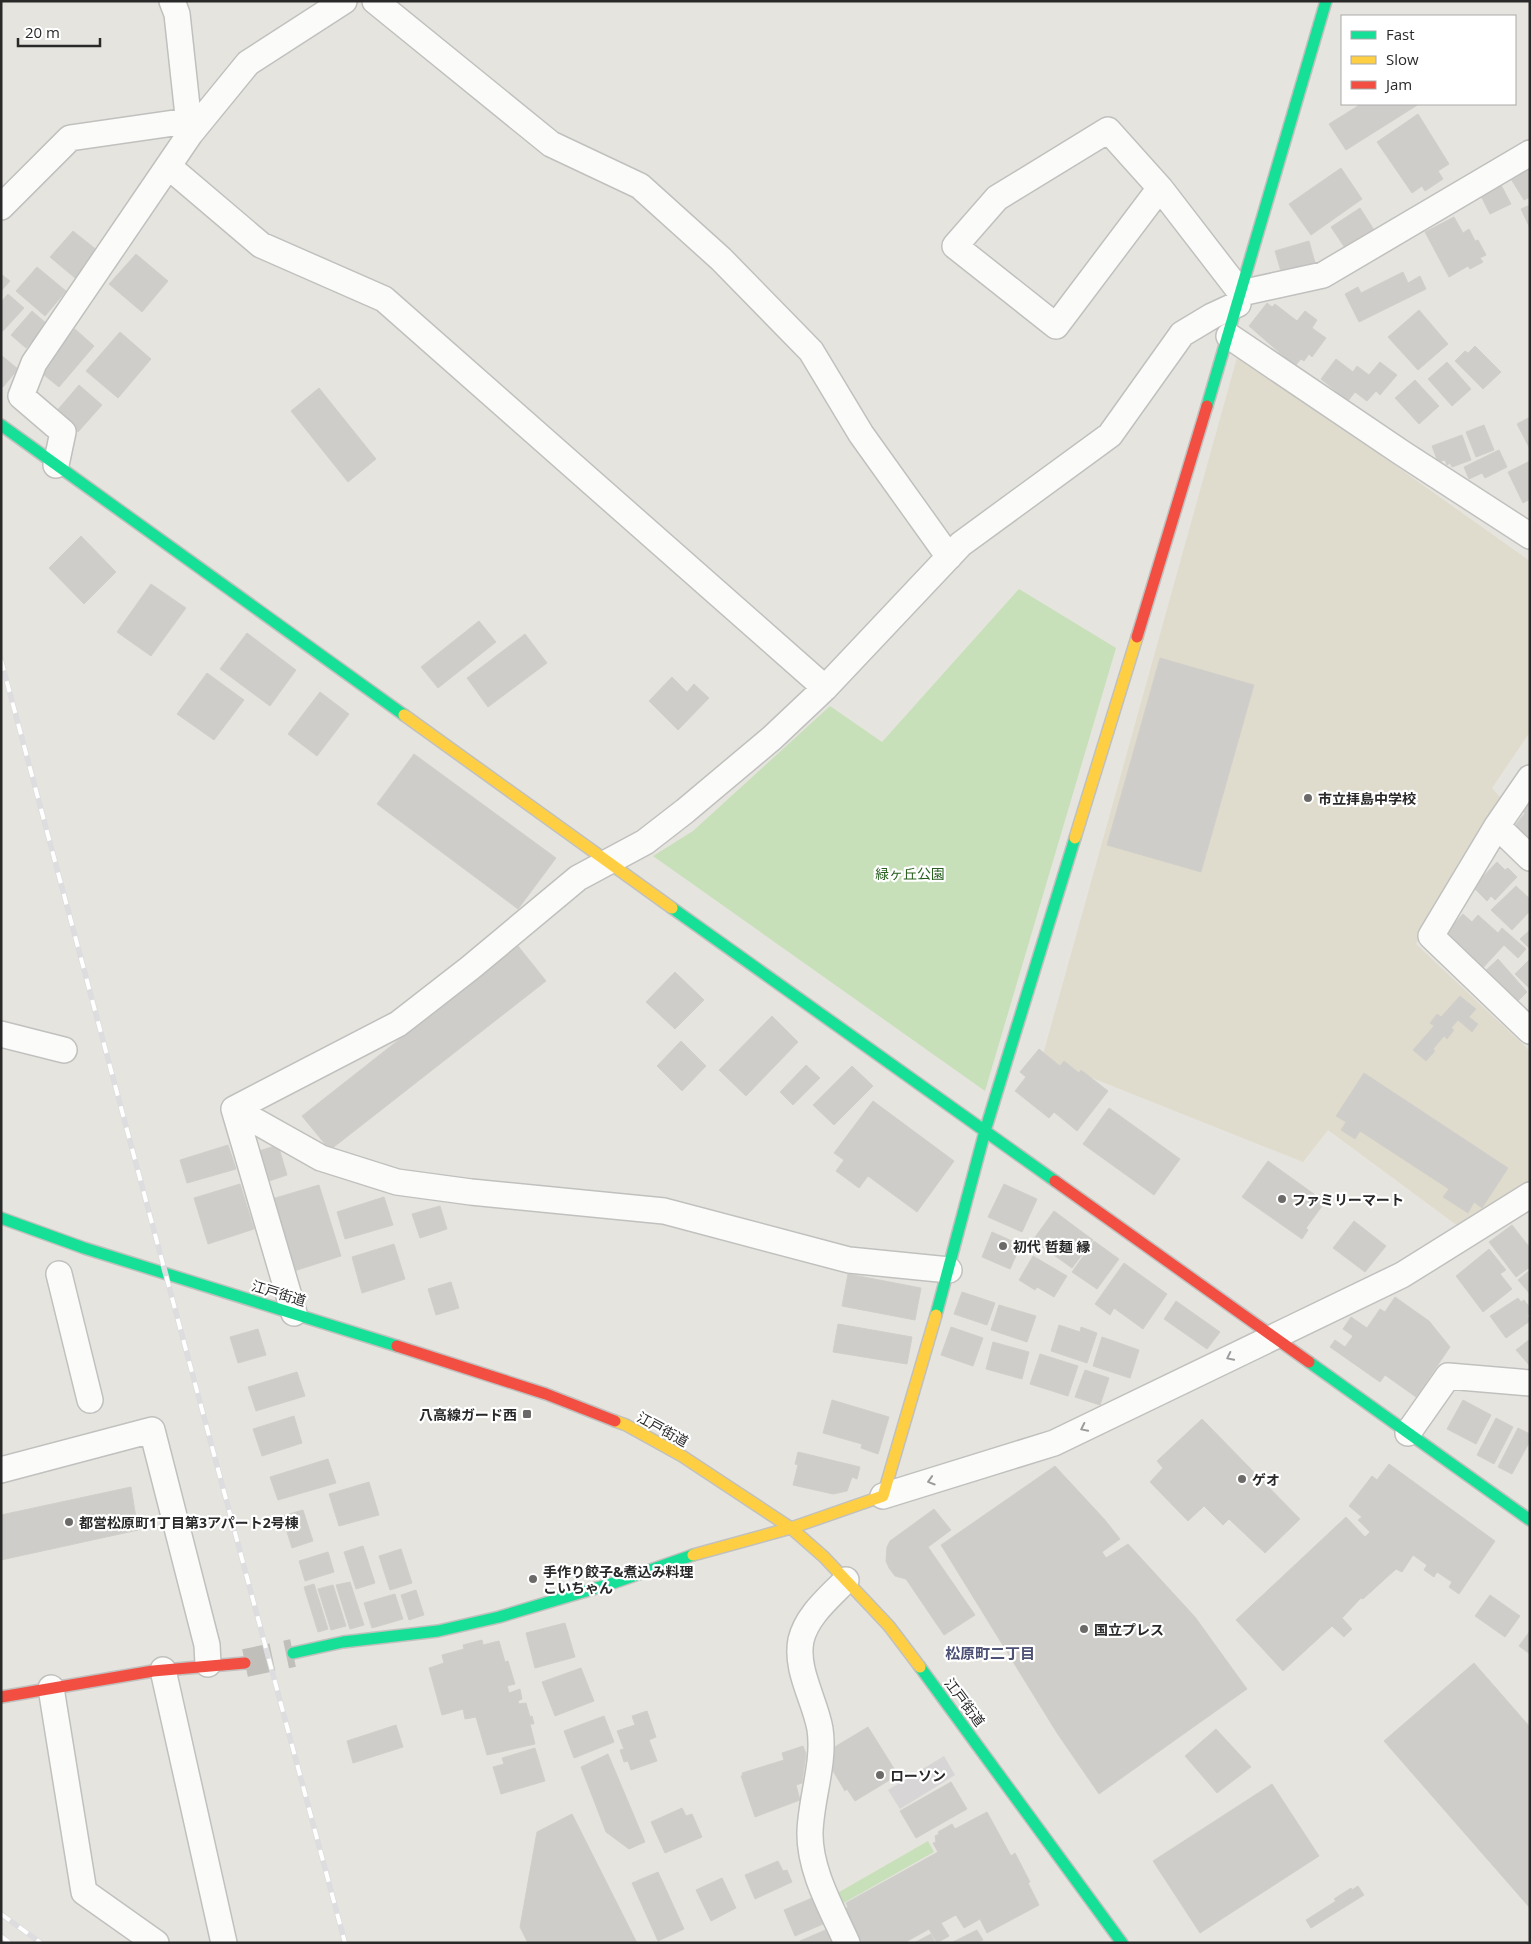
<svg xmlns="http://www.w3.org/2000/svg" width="1531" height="1944" font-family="'Open Sans','Noto Sans JP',sans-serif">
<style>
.industrial{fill:#d7d5d5}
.education{fill:#e0dccd}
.green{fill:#c7e0ba}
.building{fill:#cfcdc9;stroke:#d1cfca}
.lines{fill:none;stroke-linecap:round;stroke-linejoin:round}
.secondary-tunnel{stroke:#c0bfba;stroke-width:28;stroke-dasharray:28 14;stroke-linecap:butt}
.street-casing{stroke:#c0c0bf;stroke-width:28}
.fast-casing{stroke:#c0c0bf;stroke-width:14}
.slow-casing{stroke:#c0c0bf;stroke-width:14}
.jam-casing{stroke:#c0c0bf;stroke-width:14}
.street{stroke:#fbfbfa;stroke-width:25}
.fast{stroke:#16e098;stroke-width:11}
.slow{stroke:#ffcf43;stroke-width:11}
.jam{stroke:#f24e42;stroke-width:11}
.rail-casing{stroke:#dddcde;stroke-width:5.5}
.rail{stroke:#fff;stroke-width:4;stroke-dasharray:11;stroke-linecap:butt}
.oneway{stroke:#9c9c9c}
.poi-dot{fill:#6b6a68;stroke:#fff;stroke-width:2}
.labels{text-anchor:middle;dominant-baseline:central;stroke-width:4.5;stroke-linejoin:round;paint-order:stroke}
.poi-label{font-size:14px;font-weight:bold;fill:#292929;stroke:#fff;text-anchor:start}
.park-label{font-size:14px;fill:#285f1f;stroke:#fff}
.street-label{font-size:14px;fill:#292929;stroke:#fff}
.neighbourhood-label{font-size:15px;font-weight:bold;fill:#4d5175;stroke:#fff}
</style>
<rect width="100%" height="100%" fill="#e6e4de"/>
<path class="industrial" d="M944 1756 955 1775 900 1809 888 1790Z"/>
<path class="education" d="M1238 354 1530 561V732L1492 788 1510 808 1416 944 1530 1051V1197L1470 1235 1328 1130 1303 1162 1042 1058Z"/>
<path class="green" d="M1019 589 1116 648 985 1091 653 856 693 831 830 706 882 742Z
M928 1841 934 1852 840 1905 834 1895Z"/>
<path class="building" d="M1361 104H1419L1346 150 1329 124Z
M1418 114 1449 164 1438 171 1443 179 1425 191 1422 186 1412 193 1377 142Z
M1341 168 1362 199 1311 235 1289 204Z
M1530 168V197L1524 200 1511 179Z
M1501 185 1511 204 1490 214 1481 196Z
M1530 205V228L1521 209Z
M1360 208 1376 233 1347 251 1331 227Z
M1454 217 1463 233 1469 229 1475 241 1478 240 1486 255 1480 258 1483 262 1470 269 1468 266 1449 277 1425 232Z
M73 231 98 251 75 278 50 257Z
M1309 241 1316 266 1282 275 1275 251Z
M136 254 168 281 142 312 109 284Z
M37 267 66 291 45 316 16 291Z
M1403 272 1408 283 1420 276 1426 289 1359 322 1345 294 1358 287 1361 293Z
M1 274 10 281 1 291Z
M8 294 24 308 3 331 1 329V302Z
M1267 303 1272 307 1275 304 1297 321 1305 311 1317 320 1312 328 1326 338 1312 357 1309 354 1304 361 1301 359 1295 366 1249 326Z
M1419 310 1448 344 1418 370 1388 337Z
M32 311 47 324 26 348 11 335Z
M75 329 94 346 59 387 39 371Z
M120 332 151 359 118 398 86 371Z
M1475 346 1501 372 1483 389 1455 361 1465 351 1468 353Z
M1 355 18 369 3 387 1 386Z
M1336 359 1353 372 1357 366 1369 375 1380 362 1397 375 1380 395 1376 391 1367 401 1355 392 1348 401 1321 379Z
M1447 362 1471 389 1452 406 1428 379Z
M1415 380 1439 406 1419 424 1395 398Z
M79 385 102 405 78 432 55 413Z
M319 388 376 459 348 482 291 411Z
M1530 417V449L1517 424Z
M1484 425 1494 450 1476 457 1466 432Z
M1462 435 1471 460 1452 467 1450 463 1447 465 1445 460 1438 462 1432 446Z
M1499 450 1507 467 1485 478 1482 473 1469 479 1464 467Z
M1530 461V499L1523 503 1508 472Z
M81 536 116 572 84 604 49 568Z
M151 584 186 608 151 656 117 632Z
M479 621 496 642 438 688 421 667Z
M247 633 296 670 270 706 220 669Z
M525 634 547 663 488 707 467 678Z
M1160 658 1254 685 1201 872 1107 845Z
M207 673 244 700 214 740 177 714Z
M672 677 687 692 694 684 709 698 678 730 649 701Z
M320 692 349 714 317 756 288 734Z
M414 754 556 858 518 909 377 804Z
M1530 801V837L1528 839 1514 827 1525 813 1522 811Z
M1497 862 1505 870 1508 868 1517 877 1495 900 1491 896 1487 901 1473 887Z
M1516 886 1530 899V911L1512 930 1491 910Z
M1463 914 1472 922 1478 915 1498 933 1502 928 1526 949 1518 958 1504 945 1480 971 1442 937Z
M1530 930V949L1520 939Z
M518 946 546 981 330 1150 302 1116Z
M1498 959 1527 992 1515 1004 1482 974Z
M1530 959V989L1515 974Z
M675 972 704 1000 675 1029 646 1002Z
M1460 996 1476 1009 1469 1017 1478 1024 1472 1032 1458 1020 1451 1028 1454 1030 1447 1039 1444 1036 1433 1049 1435 1051 1426 1061 1413 1050 1434 1026 1430 1023 1437 1014 1441 1017Z
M772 1016 798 1042 746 1096 719 1070Z
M681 1041 706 1066 682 1091 657 1066Z
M1039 1049 1060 1066 1064 1061 1079 1073 1081 1070 1108 1091 1077 1131 1054 1112 1049 1118 1015 1091 1026 1077 1020 1072Z
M806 1065 820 1078 793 1105 780 1092Z
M852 1066 873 1086 834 1125 813 1105Z
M1364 1073 1508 1168 1482 1208 1474 1202 1468 1213 1443 1197 1449 1189 1360 1131 1355 1139 1341 1130 1346 1122 1336 1116Z
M873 1101 954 1161 917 1212 868 1176 859 1188 836 1171 844 1160 834 1153Z
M1109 1108 1180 1159 1154 1195 1083 1144Z
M228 1145 236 1169 187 1183 180 1160Z
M278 1145 287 1175 266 1182 256 1152Z
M1268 1161 1325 1202 1306 1228 1308 1230 1302 1239 1242 1197Z
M240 1184 254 1229 208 1244 194 1198Z
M1004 1184 1037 1199 1022 1232 988 1217Z
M319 1185 341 1256 294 1271 272 1199Z
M384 1197 393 1225 345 1239 337 1212Z
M440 1206 447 1229 420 1238 412 1214Z
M1054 1211 1093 1240 1072 1268 1033 1240Z
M1354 1221 1386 1246 1365 1272 1333 1248Z
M1512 1225 1530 1248V1267L1516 1277 1489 1242Z
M992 1232 1021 1245 1010 1269 982 1257Z
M1094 1241 1119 1259 1097 1289 1072 1272Z
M394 1244 405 1279 362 1293 352 1257Z
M1489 1249 1506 1270 1500 1274 1512 1289 1483 1312 1456 1276Z
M1033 1256 1067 1276 1054 1297 1037 1287 1035 1290 1019 1280Z
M1124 1263 1167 1294 1143 1329 1114 1308 1110 1315 1095 1304Z
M1530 1270V1294L1518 1280Z
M848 1274 921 1288 915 1320 842 1306Z
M451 1282 459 1308 436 1315 428 1289Z
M962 1292 995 1303 987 1325 954 1314Z
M1395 1297 1429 1321 1450 1347 1416 1397 1385 1375 1380 1382 1330 1347 1335 1340 1345 1347 1353 1336 1343 1329 1351 1317 1367 1328 1380 1309 1385 1312Z
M1518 1298 1521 1302 1524 1300 1530 1308V1314L1527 1315 1530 1321 1506 1338 1490 1316Z
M1176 1301 1220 1332 1207 1349 1164 1319Z
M999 1305 1036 1316 1027 1342 991 1330Z
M838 1324 912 1337 907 1364 833 1352Z
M1059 1325 1080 1332 1081 1327 1097 1333 1087 1363 1051 1351Z
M951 1327 983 1338 973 1366 941 1355Z
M258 1329 266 1355 238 1363 230 1337Z
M1102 1337 1139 1350 1130 1378 1093 1366Z
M1530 1339V1366L1516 1350Z
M993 1342 1029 1352 1022 1379 986 1369Z
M1040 1354 1078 1366 1068 1396 1030 1384Z
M1085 1370 1109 1378 1100 1405 1075 1397Z
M297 1372 305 1396 256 1411 248 1387Z
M832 1400 889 1417 878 1454 861 1448 862 1444 823 1433Z
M1463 1400 1491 1415 1476 1444 1447 1429Z
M294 1416 302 1443 262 1456 253 1429Z
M1496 1418 1513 1427 1494 1464 1477 1455Z
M1202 1419 1300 1519 1265 1553 1229 1519 1223 1525 1204 1506 1188 1521 1150 1482 1163 1468 1157 1461Z
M1518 1428 1530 1434V1441L1512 1474 1498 1467Z
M798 1452 860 1467 857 1479 852 1477 847 1491 833 1494 793 1485 798 1465 795 1464Z
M328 1459 336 1483 278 1500 270 1477Z
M1389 1464 1495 1541 1459 1594 1449 1587 1452 1582 1437 1572 1434 1577 1424 1570 1427 1565 1413 1555 1402 1572 1396 1569 1363 1599 1361 1598 1342 1618 1352 1629 1344 1637 1332 1626 1283 1671 1236 1620 1346 1517 1365 1537 1370 1532 1358 1520 1362 1517 1349 1506 1372 1476 1377 1480Z
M1055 1466 1105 1520 1120 1539 1102 1552 1106 1558 1128 1544 1195 1617 1247 1689 1099 1794 1057 1733 941 1545Z
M369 1482 379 1515 339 1526 329 1494Z
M131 1487 138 1530 1 1560V1515Z
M934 1509 951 1530 928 1547 975 1615 944 1635 906 1579 895 1576 889 1568 886 1561 887 1547 890 1541Z
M303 1510 313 1541 292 1548 282 1516Z
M363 1546 375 1583 356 1589 344 1552Z
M401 1549 412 1583 390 1590 379 1556Z
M328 1552 334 1572 305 1581 299 1561Z
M350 1582 364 1625 350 1629 336 1585Z
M314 1584 328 1629 318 1632 304 1587Z
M333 1585 346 1626 331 1630 318 1589Z
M416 1590 424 1615 409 1620 401 1595Z
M395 1594 403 1619 372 1628 364 1603Z
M1490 1595 1520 1616 1505 1637 1475 1616Z
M565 1623 575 1657 535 1668 526 1633Z
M1530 1631V1654L1519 1646Z
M482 1640 483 1645 499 1641 505 1662 508 1661 515 1684 507 1686 509 1693 520 1689 522 1699 518 1701 519 1704 526 1703 530 1717 532 1716 534 1724H530L535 1744 487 1755 476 1717 465 1719 463 1709 442 1715 429 1668 444 1663 442 1655 464 1649 463 1645Z
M1474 1663 1530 1727V1908L1384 1741Z
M581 1668 594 1701 555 1716 542 1682Z
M647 1711 656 1737 649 1740 657 1761 631 1770 628 1761 624 1762 620 1750 624 1749 617 1731 635 1725 632 1716Z
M604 1716 614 1742 574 1758 564 1731Z
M396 1725 403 1747 353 1763 347 1741Z
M868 1727 898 1775 855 1801 847 1789 845 1791 823 1754Z
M1216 1729 1251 1767 1217 1793 1185 1756Z
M803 1746 806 1754 802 1783 796 1785 800 1800 755 1817 741 1776 743 1775 742 1773 784 1760 782 1753Z
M535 1748 545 1781 501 1794 493 1767 504 1764 502 1758Z
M608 1754 645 1842 629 1849 606 1832 581 1767Z
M951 1782 967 1809 916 1838 900 1811Z
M1272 1784 1319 1856 1200 1933 1153 1861Z
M682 1808 686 1816 692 1814 702 1837 665 1853 651 1822Z
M987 1812 1011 1856 1015 1853 1030 1882 1028 1883 1039 1905 987 1933 980 1919 964 1928 956 1915 941 1923 949 1936 937 1943 929 1929 904 1943H862L844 1910 848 1907 846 1903 938 1852 933 1843 936 1842 935 1836 939 1834 938 1832 952 1824 955 1829Z
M572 1814 637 1943H528L520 1927 537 1832Z
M778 1861 783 1871 787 1870 792 1882 755 1899 745 1875Z
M658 1872 684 1929 658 1941 632 1883Z
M722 1878 736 1908 711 1921 696 1890Z
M1358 1886 1364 1895 1311 1928 1306 1920 1336 1901 1334 1899 1351 1888 1352 1890Z
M812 1898 823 1924 795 1936 784 1910Z
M830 1928 836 1943H800V1941Z
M977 1930 983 1940 977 1943H951Z
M931 1934 935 1943H914Z"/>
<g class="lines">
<path class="secondary-tunnel" d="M245 1663 293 1653"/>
<g class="street-casing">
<path id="street" d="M172 1 177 14 190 134
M375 1 551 144 640 186 721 259 811 351 861 434 949 557
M168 166 261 245 384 299 825 688
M1160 188 1056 326 955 246 997 198 1108 130 1160 188 1241 293 1323 275 1530 153
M1 207 70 138 188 121
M1229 336 1402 453 1530 536
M56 465 63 432 21 396 34 363 190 134 248 63 344 1
M1530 778 1497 826 1431 936 1530 1031
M1497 826 1530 858
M1 1034 64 1050
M234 1109 321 1158 397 1182 471 1192 664 1211 849 1260 949 1270
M59 1274 90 1400
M294 1313 234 1109 398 1024 470 968 578 878 645 842 685 811 772 738 825 688 961 544 1110 435 1182 334 1212 316 1238 304
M1408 1433 1448 1376 1530 1383
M1 1470 152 1430 207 1645 208 1664
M883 1496 1054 1443 1402 1275 1530 1195
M846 1580C829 1598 807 1615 801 1640 795 1670 815 1700 820 1729 825 1763 811 1798 810 1832 809 1870 832 1909 847 1943
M163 1670 224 1943
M51 1688 84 1892 156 1943"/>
</g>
<g class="fast-casing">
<path id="fast" d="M1207 406 1326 1
M1 425 404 715
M672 908 1055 1181
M1 1218 84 1248 397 1346
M936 1315 985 1131 1075 838
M1309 1362 1530 1520
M293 1653 343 1642 438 1631 499 1617 613 1583 693 1555
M920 1667 1122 1943"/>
</g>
<g class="slow-casing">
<path id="slow" d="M404 715 672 908
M1075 838 1137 637
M615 1421 626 1425 682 1456 791 1528 824 1557 889 1626 920 1667
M693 1555 791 1528 883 1496 936 1315"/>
</g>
<g class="jam-casing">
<path id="jam" d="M1137 637 1207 406
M1055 1181 1309 1362
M397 1346 546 1394 615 1421
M1 1697 153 1671 245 1663"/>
</g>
<use href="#street" class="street"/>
<use href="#fast" class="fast"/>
<use href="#slow" class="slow"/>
<use href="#jam" class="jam"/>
<g class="rail-casing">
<path id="rail" d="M1 660 345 1943
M1 1914 41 1943
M1 1936 10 1943"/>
</g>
<use href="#rail" class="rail"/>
</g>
<defs><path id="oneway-chevron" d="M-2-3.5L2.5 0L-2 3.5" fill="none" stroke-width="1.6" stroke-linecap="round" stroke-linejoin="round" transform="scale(1.25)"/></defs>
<g class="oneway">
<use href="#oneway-chevron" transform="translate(1230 1357) rotate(154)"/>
<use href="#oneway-chevron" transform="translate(1084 1428) rotate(154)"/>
<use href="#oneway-chevron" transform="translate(931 1481) rotate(163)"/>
</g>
<g class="poi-dot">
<circle cx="1308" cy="798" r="5"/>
<circle cx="1282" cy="1199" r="5"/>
<circle cx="1003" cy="1246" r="5"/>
<rect x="522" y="1409" width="10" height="10" rx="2.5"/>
<circle cx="1242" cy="1479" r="5"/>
<circle cx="69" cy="1522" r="5"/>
<circle cx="533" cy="1579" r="5"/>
<circle cx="1084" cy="1629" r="5"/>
<circle cx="880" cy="1775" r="5"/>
</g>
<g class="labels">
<g class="poi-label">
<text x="1318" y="798">市立拝島中学校</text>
<text x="1292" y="1199">ファミリーマート</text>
<text x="1013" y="1246">初代 哲麺 縁</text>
<text x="517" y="1414" text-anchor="end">八高線ガード西</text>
<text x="1252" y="1479">ゲオ</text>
<text x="79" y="1522">都営松原町1丁目第3アパート2号棟</text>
<text x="543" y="1571">手作り餃子&amp;煮込み料理<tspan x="543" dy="16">こいちゃん</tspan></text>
<text x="1094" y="1629">国立プレス</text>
<text x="890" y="1775">ローソン</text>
</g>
<g class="park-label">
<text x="910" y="873">緑ヶ丘公園</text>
</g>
<g class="street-label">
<text transform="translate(279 1293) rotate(17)">江戸街道</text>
<text transform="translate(663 1429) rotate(29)">江戸街道</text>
<text transform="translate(965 1702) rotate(53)">江戸街道</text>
</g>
<g class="neighbourhood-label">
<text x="990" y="1653">松原町二丁目</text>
</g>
</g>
<rect width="1531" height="1944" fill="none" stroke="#292929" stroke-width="5"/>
<rect x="1341" y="15" width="175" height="90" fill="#ffffff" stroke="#a9a9a9"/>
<rect x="1351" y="31" width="25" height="8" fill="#16e098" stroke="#a9a9a9"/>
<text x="1386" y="40" font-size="15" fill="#292929">Fast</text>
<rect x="1351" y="56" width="25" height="8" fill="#ffcf43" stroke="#a9a9a9"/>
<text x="1386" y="65" font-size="15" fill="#292929">Slow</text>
<rect x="1351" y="81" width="25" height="8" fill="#f24e42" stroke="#a9a9a9"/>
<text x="1386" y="90" font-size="15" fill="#292929">Jam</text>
<path d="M18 38v8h82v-8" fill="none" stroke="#292929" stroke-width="2.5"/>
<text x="25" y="38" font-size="15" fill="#292929" stroke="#ffffff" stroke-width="4" paint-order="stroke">20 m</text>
</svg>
